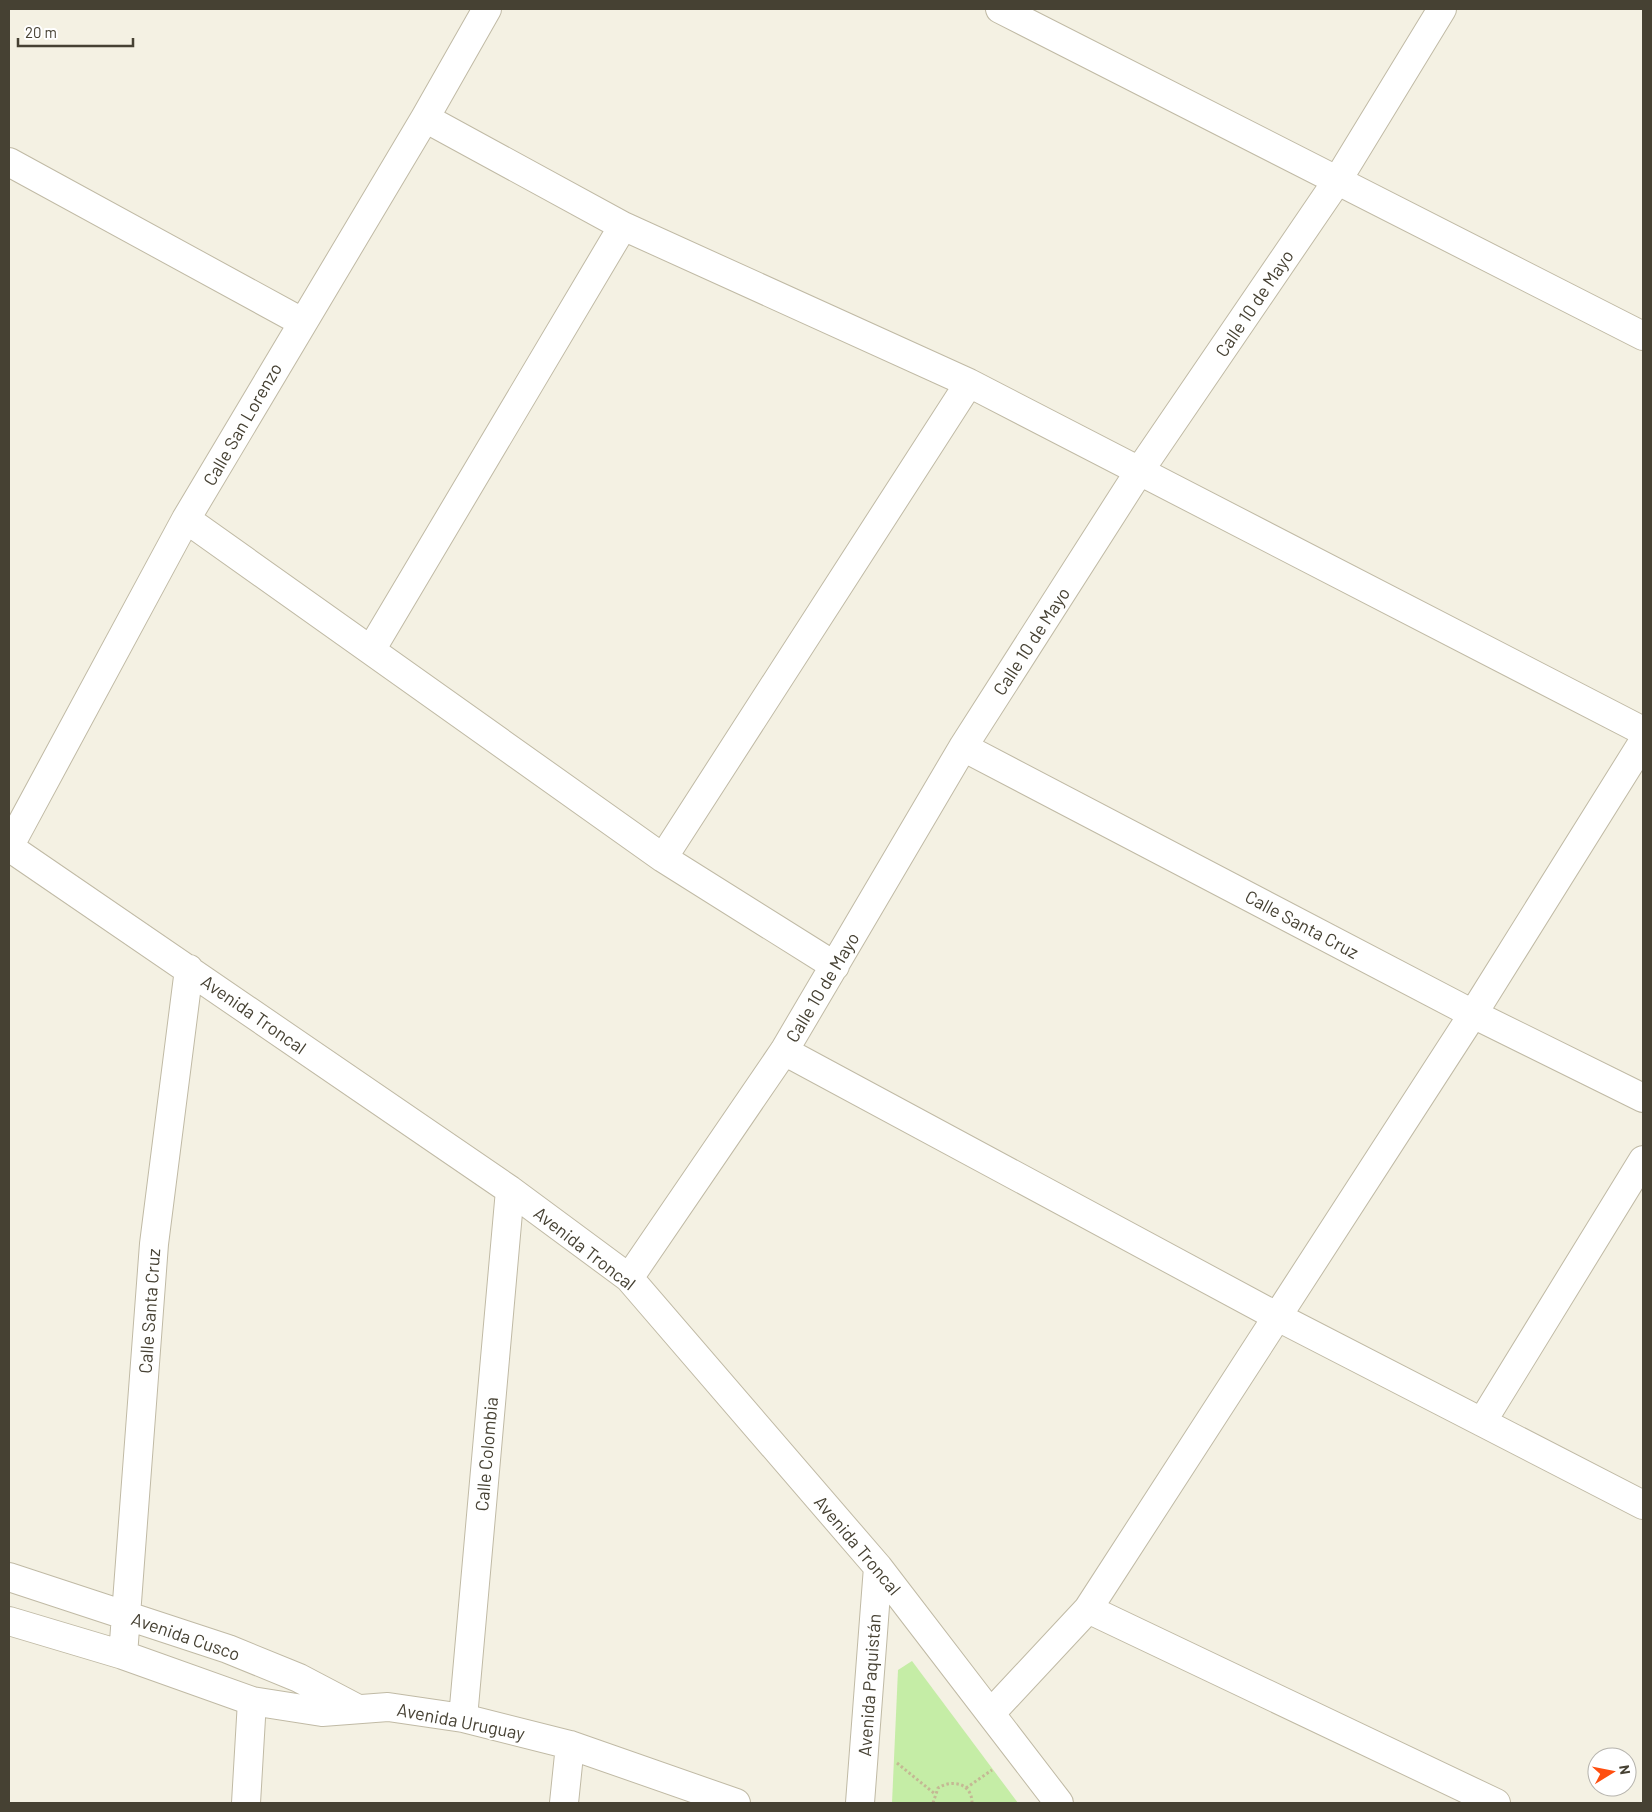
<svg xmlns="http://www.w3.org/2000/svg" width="1652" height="1812" font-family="Barlow,sans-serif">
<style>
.green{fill:#c5eda6}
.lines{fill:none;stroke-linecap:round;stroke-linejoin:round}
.minor-casing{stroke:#c0baa5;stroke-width:30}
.path{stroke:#c4b894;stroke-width:3;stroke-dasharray:2.5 2.5;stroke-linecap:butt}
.minor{stroke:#fff;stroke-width:28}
.labels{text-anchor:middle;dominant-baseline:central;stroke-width:4.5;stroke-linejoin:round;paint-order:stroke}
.street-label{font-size:18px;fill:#464133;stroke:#fff}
</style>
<rect width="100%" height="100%" fill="#f4f1e3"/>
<path class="green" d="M912 1661 1018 1803H892L898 1670Z"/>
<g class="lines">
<g class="minor-casing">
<path id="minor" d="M1000 9 1643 336
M425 118 623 226 969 383 1643 731
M9 162 302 322
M186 519 663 858 835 966
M371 650 623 226
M963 747 1473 1014 1643 1098
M9 847 510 1190 629 1278 878 1567 1059 1803
M9 847 186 519 425 118 487 9
M663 858 969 383
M784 1051 1276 1316 1643 1505
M629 1278 784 1051 963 747 1140 470 1337 181 1442 9
M1482 1422 1643 1160
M9 1577 228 1649 299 1678 358 1709
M1088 1609 1496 1803
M9 1621 123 1655 252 1701 322 1712 388 1707 463 1718 570 1745 736 1803
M123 1655 154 1244 189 969
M991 1713 1088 1609 1473 1014 1643 742
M463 1718 510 1190
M246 1803 252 1701
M564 1803 570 1745
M860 1803 878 1567"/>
</g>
<path class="path" d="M897 1763 935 1794
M966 1788 992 1770
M933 1803 938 1788C952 1779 972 1783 972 1803"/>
<use href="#minor" class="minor"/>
</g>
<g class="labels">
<g class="street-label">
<text transform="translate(1254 303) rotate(-56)">Calle 10 de Mayo</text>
<text transform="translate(242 424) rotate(-60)">Calle San Lorenzo</text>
<text transform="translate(1031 641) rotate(-57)">Calle 10 de Mayo</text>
<text transform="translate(1302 924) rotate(28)">Calle Santa Cruz</text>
<text transform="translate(822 987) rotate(-59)">Calle 10 de Mayo</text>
<text transform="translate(254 1014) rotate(35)">Avenida Troncal</text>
<text transform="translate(585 1248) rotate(38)">Avenida Troncal</text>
<text transform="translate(149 1311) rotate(-86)">Calle Santa Cruz</text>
<text transform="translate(486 1454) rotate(-85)">Calle Colombia</text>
<text transform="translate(858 1545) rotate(50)">Avenida Troncal</text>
<text transform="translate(186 1636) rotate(19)">Avenida Cusco</text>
<text transform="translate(869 1685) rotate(-86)">Avenida Paquistán</text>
<text transform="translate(461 1721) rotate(11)">Avenida Uruguay</text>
</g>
</g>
<rect width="1652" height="1812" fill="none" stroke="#464133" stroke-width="20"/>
<g transform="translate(1612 1772) rotate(80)"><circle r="24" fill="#ffffff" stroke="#b5b3ad"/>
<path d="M0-4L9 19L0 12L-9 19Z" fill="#ff4e0f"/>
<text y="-8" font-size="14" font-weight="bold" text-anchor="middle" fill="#464133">N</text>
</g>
<path d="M18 38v8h115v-8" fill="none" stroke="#464133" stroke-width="2.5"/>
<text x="25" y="38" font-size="15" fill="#464133" stroke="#ffffff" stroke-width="4" paint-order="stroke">20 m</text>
</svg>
